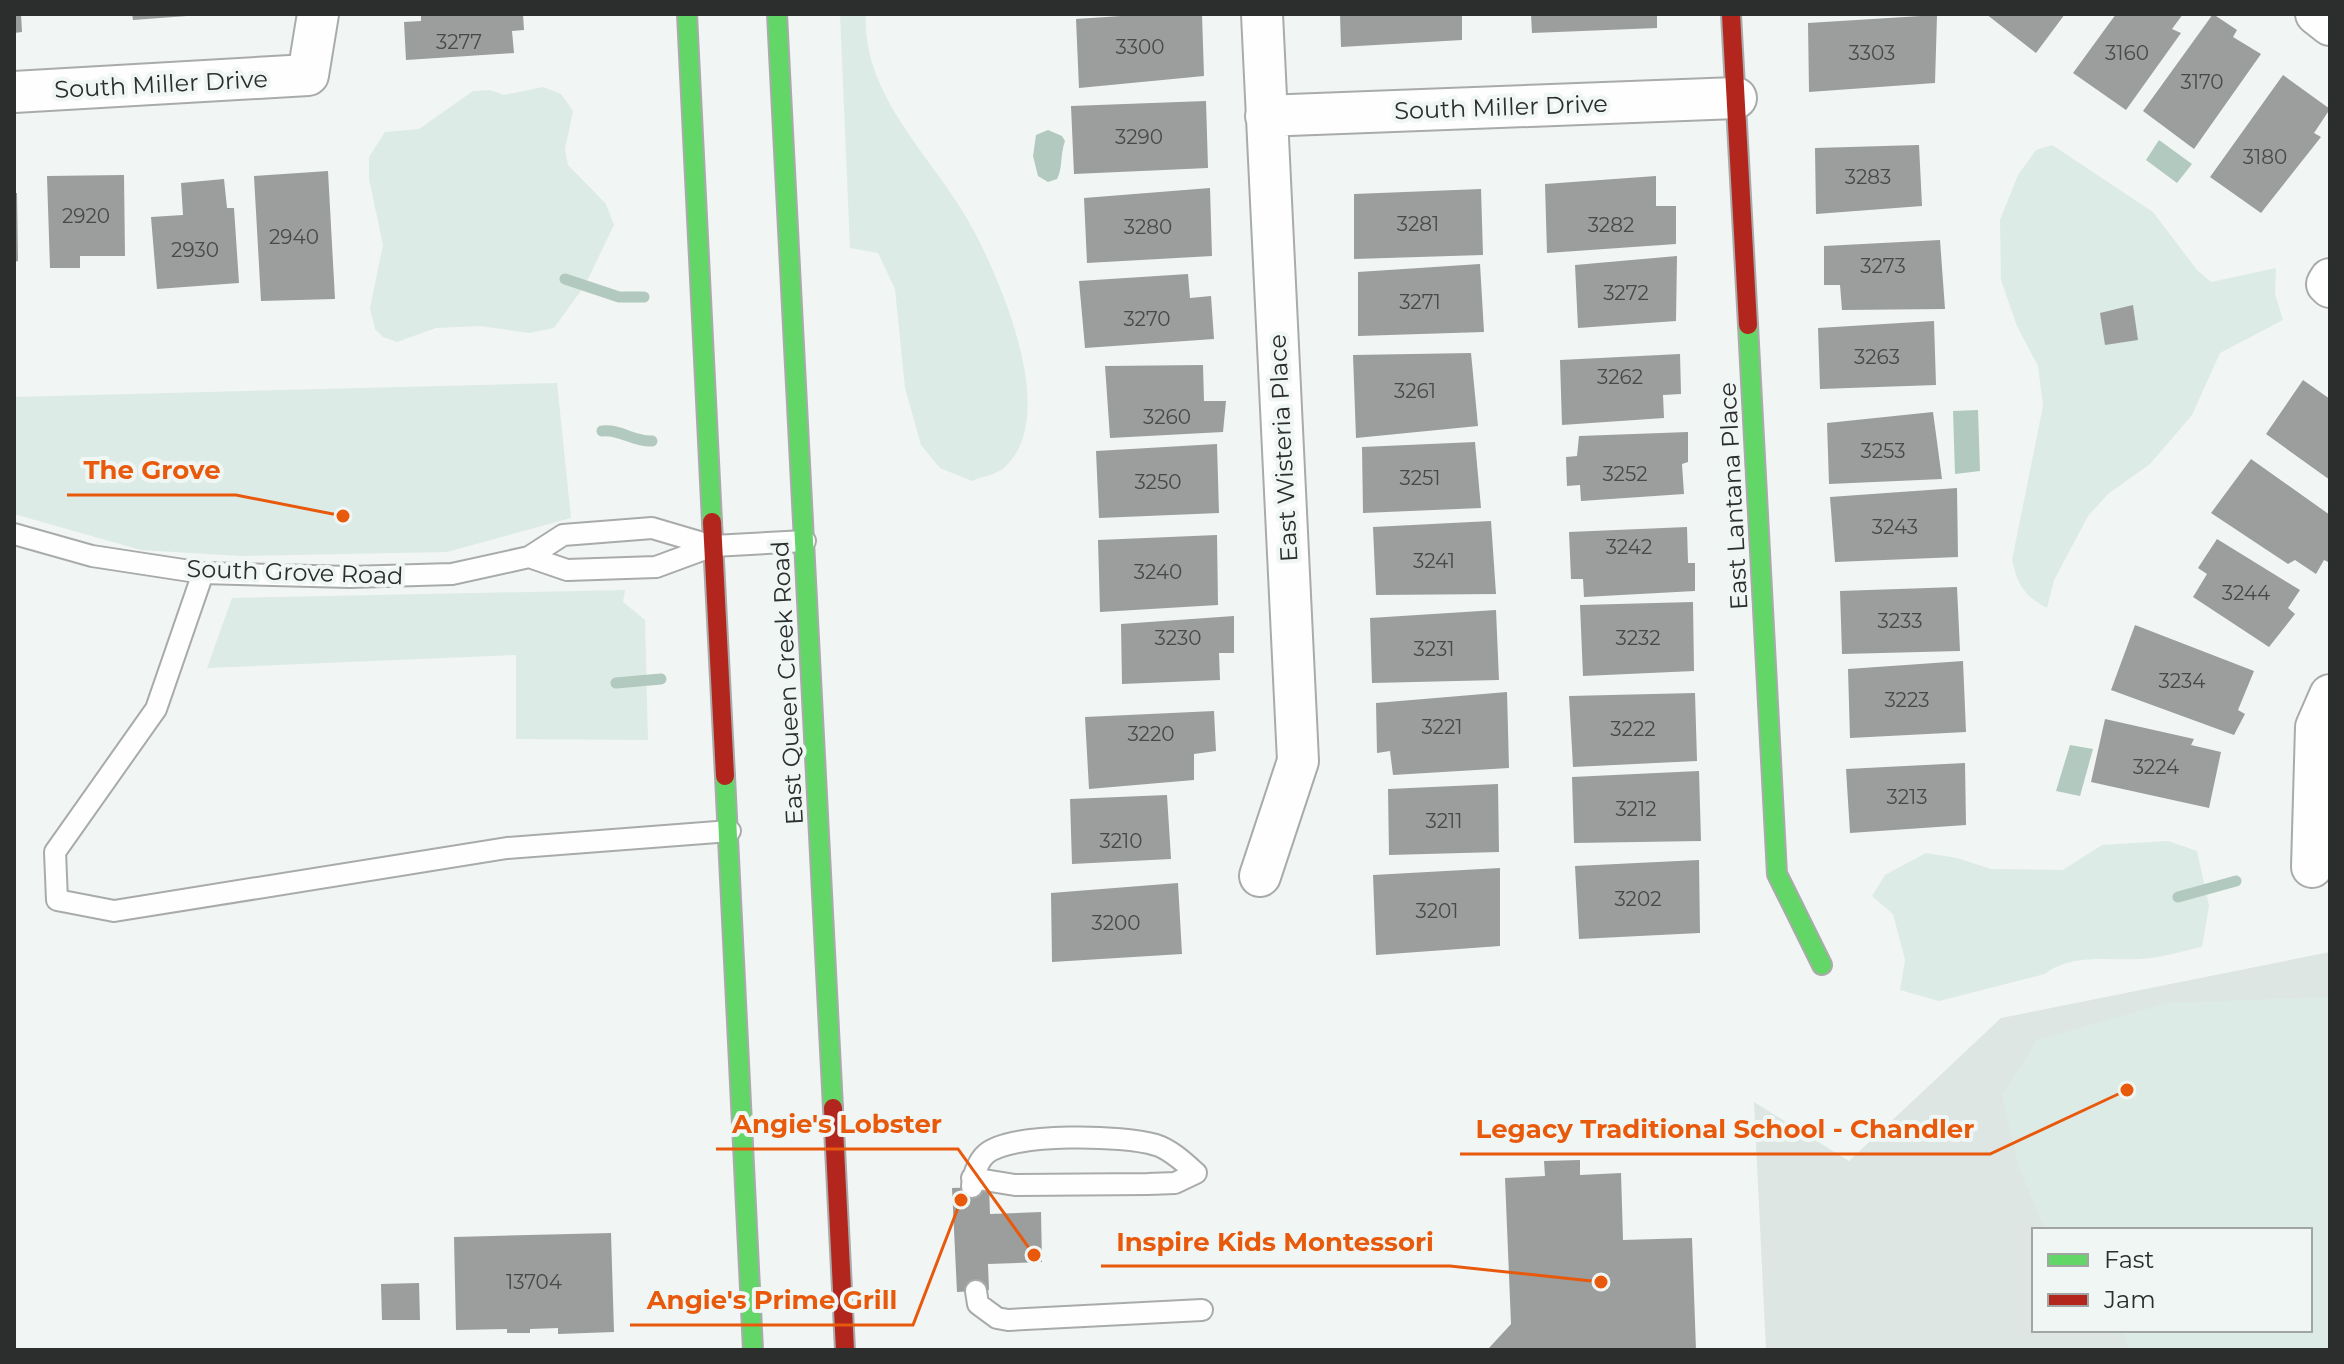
<svg xmlns="http://www.w3.org/2000/svg" width="2344" height="1364" font-family="Montserrat,sans-serif">
<style>
.built{fill:#dde6e2;fill-rule:evenodd}
.green{fill:#dcebe5}
.water{fill:#b1c9bf}
.lines{fill:none;stroke-linecap:round;stroke-linejoin:round}
.stream{stroke:#b1c9bf;stroke-width:11}
.building{fill:#9b9e9d}
.lane-casing{stroke:#a9abaa;stroke-width:24}
.street-casing{stroke:#a9abaa;stroke-width:44}
.fast-casing{stroke:#a9abaa;stroke-width:22}
.jam-casing{stroke:#a9abaa;stroke-width:22}
.lane{stroke:#fdfefd;stroke-width:20}
.street{stroke:#fdfefd;stroke-width:40}
.fast{stroke:#63d668;stroke-width:18}
.jam{stroke:#b3261e;stroke-width:18}
.labels{text-anchor:middle;dominant-baseline:central;stroke-width:8;stroke-linejoin:round;paint-order:stroke}
.number-label{font-size:20px;fill:#474a49}
.street-label{font-size:24px;fill:#2b2e2d;stroke:#f0f6f4}
.leader{fill:none;stroke:#e8590c;stroke-width:3}
.callout-dot{fill:#e8590c;stroke:#f0f6f4;stroke-width:3}
.callout-label{font-size:26px;text-anchor:middle;font-weight:bold;fill:#e8590c;stroke:#f0f6f4;stroke-width:8;stroke-linejoin:round;paint-order:stroke}
</style>
<rect width="100%" height="100%" fill="#f1f5f3"/>
<path class="built" d="M2330 952V1350H1766L1754 1102 1849 1161 2001 1018ZM2034 1230H2310V1330H2034Z"/>
<path class="green" d="M840 14H866C861 99 940 163 975 233 1003 287 1059 417 1005 467 998 474 981 477 972 481L940 468 921 445 905 388 895 289 878 253 850 248Z
M543 87 561 94 573 111 565 149 568 165 606 204 614 225 585 285 554 328 529 333 480 326 436 328 397 342 383 337 375 329 370 308 383 245 369 179V157L385 132 419 129 473 91 490 90 504 95Z
M2052 145 2153 212 2197 270 2211 282 2276 268 2275 294 2283 320 2220 353 2192 415 2150 464 2108 494 2088 516 2054 580 2047 608C2024 595 2018 586 2012 560L2043 406 2038 366 2017 326 2001 280 2000 220 2018 175 2036 150Z
M557 383 571 518 447 552 241 556 141 550 14 514V397Z
M625 590 623 602 645 620 648 740 516 739V655L207 668 232 598Z
M2168 841 2197 851 2209 906 2202 947C2182 951 2161 958 2141 959 2110 961 2071 953 2045 974L1939 1001 1900 990 1905 960 1893 914 1872 896 1885 875 1926 853 1957 858 1991 869 2063 870 2102 845Z
M2330 997V1350H2128L2123 1330H2310V1230H2045L2019 1168 2002 1095 2037 1040 2167 1003Z"/>
<path class="water" d="M1048 130 1062 136 1065 141C1060 154 1063 168 1057 179L1048 182 1038 176 1033 156 1036 135Z
M2159 140 2192 164 2177 183 2146 160Z
M1978 410 1980 471 1955 474 1953 411Z
M2070 745 2093 749 2080 796 2056 791Z"/>
<g class="lines">
<path class="stream" d="M565 279 619 297H644
M602 431C621 429 633 442 652 441
M616 683 661 679
M2178 897 2236 881"/>
</g>
<path class="building" d="M14 14H21L22 32 14 33Z
M132 14H187V16L133 20Z
M421 14H523L524 30 512 31 514 53 406 60 404 22 421 21Z
M1151 14H1202L1204 76 1079 88 1076 19Z
M1340 14H1462V40L1341 47Z
M1531 14H1657V28L1532 33Z
M1986 14H2065L2036 53Z
M2116 14H2183L2172 29 2181 33 2126 110 2073 73Z
M2213 14 2237 30 2233 37 2261 54 2194 149 2143 111Z
M1937 15 1935 83 1809 92 1808 23Z
M2283 75 2330 109 2314 133 2321 137 2261 213 2210 177Z
M1206 101 1208 168 1074 174 1071 106Z
M1919 145 1922 206 1816 214 1815 148Z
M328 171 335 299 261 301 254 176Z
M124 175 125 256H80V268H50L47 176Z
M1656 176V206H1676V244L1547 253 1545 184Z
M224 179 227 208H234L239 283 157 289 151 217 183 215 181 183Z
M1210 188 1212 256 1087 263 1084 198Z
M1481 189 1483 255 1354 259V194Z
M14 193H17L18 261 14 262Z
M1940 240 1945 309 1842 310 1840 285H1824V246Z
M1677 256 1676 321 1578 328 1575 265Z
M1480 264 1484 332 1358 336V272Z
M1188 274 1190 298 1211 296 1214 339 1085 348 1079 281Z
M2133 305 2138 340 2105 345 2100 313Z
M1934 321 1936 385 1820 389 1818 328Z
M1471 353 1478 426 1356 438 1353 355Z
M1680 354 1681 394 1663 395 1664 418 1562 425 1560 360Z
M1203 365 1204 401H1226L1223 432 1110 438 1105 366Z
M2303 380 2330 399V480L2266 434Z
M1933 412 1942 479 1829 484 1827 423Z
M1688 432V462L1682 464 1684 494 1581 501 1580 485 1567 486 1566 457 1577 456 1579 436Z
M1475 442 1481 508 1363 513 1362 447Z
M1217 444 1219 513 1099 518 1096 451Z
M2251 459 2330 515V563L2324 560 2316 574 2295 560 2288 564 2211 513Z
M1957 488 1958 557 1835 562 1830 497Z
M1491 521 1496 594 1376 595 1373 527Z
M1687 527 1688 563H1695V591L1584 597 1583 579H1571L1569 532Z
M1217 535 1218 605 1100 612 1098 540Z
M2217 539 2300 590 2288 608 2295 614 2269 647 2193 597 2207 574 2198 568Z
M1957 587 1960 651 1842 654 1840 591Z
M1693 602 1694 671 1583 676 1580 605Z
M1496 610 1499 680 1372 683 1370 618Z
M1234 616V653H1219L1220 680 1122 684 1121 624Z
M2135 625 2254 671 2238 710 2245 714 2234 735 2111 690Z
M1963 661 1966 732 1850 738 1848 669Z
M1507 692 1509 768 1393 775 1390 751 1377 753 1376 703Z
M1695 693 1697 761 1573 767 1569 696Z
M1214 711 1216 751 1194 754V780L1089 789 1085 717Z
M2105 719 2194 739 2191 745 2221 752 2209 808 2091 782Z
M1965 763 1966 825 1850 833 1846 769Z
M1699 771 1701 841 1574 843 1572 777Z
M1498 784 1499 852 1389 855 1388 789Z
M1167 795 1171 859 1072 864 1070 799Z
M1699 860 1700 933 1579 939 1575 866Z
M1500 868V946L1376 955 1373 875Z
M1178 883 1182 954 1052 962 1051 893Z
M1580 1160V1175L1621 1173 1623 1240 1692 1238 1696 1350 1489 1348 1511 1324 1505 1178 1545 1176 1544 1161Z
M989 1187 990 1214 1041 1212 1042 1262 988 1264 989 1290 957 1292 952 1188Z
M611 1233 614 1332 558 1334V1328L530 1329V1333H507V1329L456 1330 454 1237Z
M419 1283 420 1320H382L381 1284Z"/>
<g class="lines">
<g class="lane-casing">
<path id="lane" d="M14 534 92 556 203 573 350 577 452 574 529 557 563 535 652 528 713 546
M529 557 567 570 656 567 713 546 805 541
M203 573 156 709 55 852 57 900 114 911 507 848 730 831
M972 1187C972 1178 978 1161 986 1154 1011 1132 1125 1135 1156 1145 1170 1149 1185 1163 1196 1173L1175 1183 1148 1184 1015 1185 972 1178
M976 1291 978 1304 997 1318 1008 1320 1202 1310"/>
</g>
<g class="street-casing">
<path id="street" d="M2316 14 2330 25
M14 92 308 75 318 14
M1266 116 1736 98
M2330 279 2327 284 2330 287
M2312 867 2316 727 2330 695
M1260 876 1298 761 1262 14"/>
</g>
<g class="fast-casing">
<path id="fast" d="M687 14 712 522
M777 14 833 1108
M1748 325 1777 874 1822 965
M725 776 753 1350"/>
</g>
<g class="jam-casing">
<path id="jam" d="M1731 14 1748 325
M712 522 725 776
M833 1108 845 1350"/>
</g>
<use href="#lane" class="lane"/>
<use href="#street" class="street"/>
<use href="#fast" class="fast"/>
<use href="#jam" class="jam"/>
</g>
<g class="labels">
<g class="number-label">
<text x="459" y="42">3277</text>
<text x="1140" y="47">3300</text>
<text x="1872" y="53">3303</text>
<text x="2127" y="53">3160</text>
<text x="2202" y="82">3170</text>
<text x="1139" y="137">3290</text>
<text x="2265" y="157">3180</text>
<text x="1868" y="177">3283</text>
<text x="86" y="216">2920</text>
<text x="1418" y="224">3281</text>
<text x="1611" y="225">3282</text>
<text x="1148" y="227">3280</text>
<text x="294" y="237">2940</text>
<text x="195" y="250">2930</text>
<text x="1883" y="266">3273</text>
<text x="1626" y="293">3272</text>
<text x="1420" y="302">3271</text>
<text x="1147" y="319">3270</text>
<text x="1877" y="357">3263</text>
<text x="1620" y="377">3262</text>
<text x="1415" y="391">3261</text>
<text x="1167" y="417">3260</text>
<text x="1883" y="451">3253</text>
<text x="1625" y="474">3252</text>
<text x="1420" y="478">3251</text>
<text x="1158" y="482">3250</text>
<text x="1895" y="527">3243</text>
<text x="1629" y="547">3242</text>
<text x="1434" y="561">3241</text>
<text x="1158" y="572">3240</text>
<text x="2246" y="593">3244</text>
<text x="1900" y="621">3233</text>
<text x="1178" y="638">3230</text>
<text x="1638" y="638">3232</text>
<text x="1434" y="649">3231</text>
<text x="2182" y="681">3234</text>
<text x="1907" y="700">3223</text>
<text x="1442" y="727">3221</text>
<text x="1633" y="729">3222</text>
<text x="1151" y="734">3220</text>
<text x="2156" y="767">3224</text>
<text x="1907" y="797">3213</text>
<text x="1636" y="809">3212</text>
<text x="1444" y="821">3211</text>
<text x="1121" y="841">3210</text>
<text x="1638" y="899">3202</text>
<text x="1437" y="911">3201</text>
<text x="1116" y="923">3200</text>
<text x="534" y="1282">13704</text>
</g>
<g class="street-label">
<text transform="translate(161 84) rotate(-3)">South Miller Drive</text>
<text transform="translate(1501 107) rotate(-2)">South Miller Drive</text>
<text transform="translate(1283 448) rotate(-93)">East Wisteria Place</text>
<text transform="translate(1733 496) rotate(-93)">East Lantana Place</text>
<text transform="translate(295 572) rotate(2)">South Grove Road</text>
<text transform="translate(787 683) rotate(-93)">East Queen Creek Road</text>
</g>
</g>
<path class="leader" d="M343 516L236 495H67M1034 1255L958 1149H716M2127 1090L1990 1154H1460M1601 1282L1450 1266H1101M961 1200L913 1325H630"/>
<g class="callout-dot">
<circle cx="343" cy="516" r="8"/>
<circle cx="1034" cy="1255" r="8"/>
<circle cx="2127" cy="1090" r="8"/>
<circle cx="1601" cy="1282" r="8"/>
<circle cx="961" cy="1200" r="8"/>
</g>
<g class="callout-label">
<text x="152" y="479">The Grove</text>
<text x="837" y="1133">Angie's Lobster</text>
<text x="1725" y="1138">Legacy Traditional School - Chandler</text>
<text x="1275" y="1251">Inspire Kids Montessori</text>
<text x="772" y="1309">Angie's Prime Grill</text>
</g>
<rect width="2344" height="1364" fill="none" stroke="#2b2e2d" stroke-width="32"/>
<rect x="2032" y="1228" width="280" height="104" fill="#f0f6f4" stroke="#a1a6a4" stroke-width="2"/>
<rect x="2048" y="1254" width="40" height="12" fill="#63d668" stroke="#a1a6a4" stroke-width="2"/>
<text x="2104" y="1268" font-size="24" fill="#2b2e2d">Fast</text>
<rect x="2048" y="1294" width="40" height="12" fill="#b3261e" stroke="#a1a6a4" stroke-width="2"/>
<text x="2104" y="1308" font-size="24" fill="#2b2e2d">Jam</text>
</svg>
